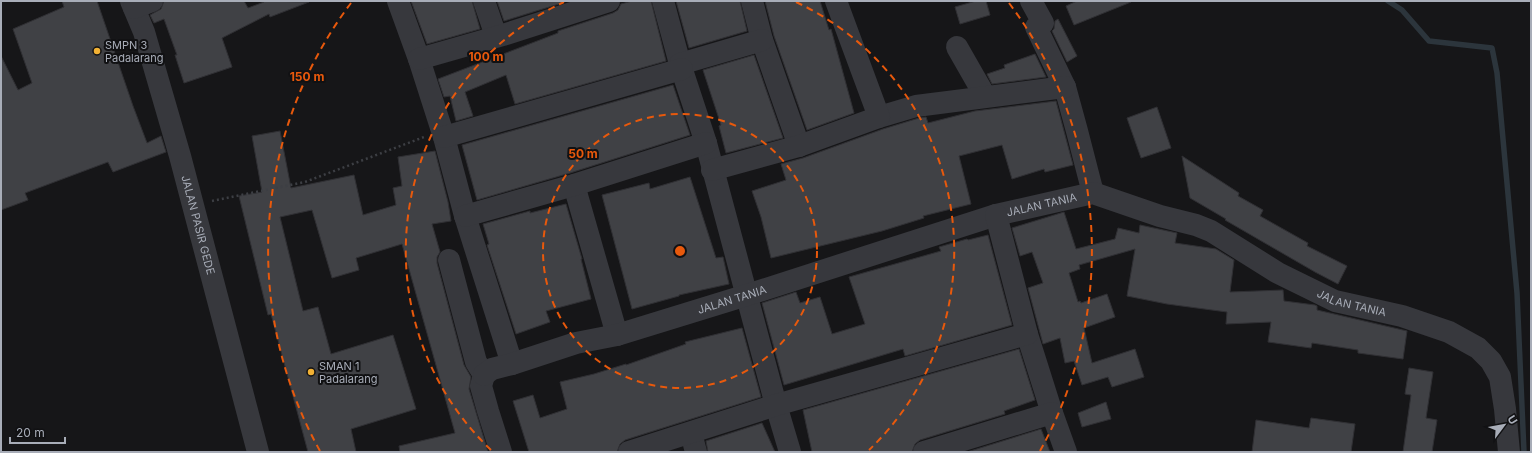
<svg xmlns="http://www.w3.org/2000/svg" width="1532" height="453" font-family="Inter,sans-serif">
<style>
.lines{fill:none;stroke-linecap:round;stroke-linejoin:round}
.stream{stroke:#2c353c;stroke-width:5.5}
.building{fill:#404145;stroke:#303034}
.path{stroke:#3d3f44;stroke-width:2.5;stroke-dasharray:2 3;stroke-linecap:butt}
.minor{stroke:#37383d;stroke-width:22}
.ring{fill:none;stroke:#e8590c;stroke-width:2;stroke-dasharray:7 5}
.poi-dot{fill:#f2b134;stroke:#111113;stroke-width:1.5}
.labels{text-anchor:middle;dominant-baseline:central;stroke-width:4;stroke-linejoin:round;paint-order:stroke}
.poi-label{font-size:11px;fill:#a8adb8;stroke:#111113;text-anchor:start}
.street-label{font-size:11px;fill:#a8adb8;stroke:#111113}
.centre{fill:#e8590c;stroke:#111113;stroke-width:2}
.ring-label{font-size:12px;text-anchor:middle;font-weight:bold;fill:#e8590c;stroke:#111113;stroke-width:4;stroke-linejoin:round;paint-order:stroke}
</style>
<rect width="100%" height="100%" fill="#161618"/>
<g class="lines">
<path class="stream" d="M1388 1 1402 10 1429 41 1492 48 1497 73 1517 293 1524 452"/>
</g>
<path class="building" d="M62 1H97L133 106 147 143 161 136 166 152 113 172 108 162 25 193 28 200 1 210V56L18 90 32 83 13 29 64 7Z
M164 1H244L248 8 264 2V1L309 2 270 17 269 14 222 38 232 67 184 83 175 55H177L164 19 154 23 150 15 161 9Z
M411 1H472L480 29 427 44Z
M497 1H561L562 3 504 21Z
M632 1H651L666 61 515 104 506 75 465 92 473 116 456 121 450 96 444 97 438 79 558 33V31L613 13 618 10 621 4Z
M676 1H740L747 31 689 48Z
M765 1H820L829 30 831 29 854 113 807 130 774 36Z
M976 1H986L990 15 960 24 955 7Z
M1077 1H1130L1131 2 1074 25 1066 6Z
M1058 19 1077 56 1067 62 1052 31 1054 29 1055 21Z
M1035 54 1046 77 992 84 987 74 1005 68 1004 65Z
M754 55 783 138 726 153 719 126 721 125 703 70Z
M673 85 690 135 570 173 477 200 462 145Z
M1056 101 1073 165 1045 172 1044 169 1012 179 1002 145 959 156 971 204 923 216 924 218 882 231 771 258 761 217 752 191 786 180 781 164 803 158 883 129 919 118 926 117 928 123 975 111Z
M1157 107 1171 148 1141 158 1127 118Z
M280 131 291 188 354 175 363 215 396 205 393 188 402 186 398 157 435 151 448 202 451 221 432 224 440 252 437 257V263L464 365 471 377 469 389 488 452H400L399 446 455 433 402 244 356 258 359 270 332 278 312 210 280 217 303 311 318 307 331 354 393 335 416 409 351 429 356 452H308L271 314 268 315 239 196 262 192 252 136Z
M1182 156 1239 193 1238 196 1263 210 1260 216 1308 243 1307 246 1347 266 1338 284 1315 272 1225 220 1226 219 1190 198Z
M690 177 716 258 723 257 729 284 679 295V296L632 309 602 195 649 183 650 189Z
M566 204 582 259H581L591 299 546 311 550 322 516 334 487 245 489 244 483 224 530 211V213Z
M1064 212 1076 249 1115 239 1118 228 1139 233 1140 225 1177 233 1175 243 1216 249 1234 260 1230 292 1283 290 1284 301 1315 305 1317 306V310L1407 331 1403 359 1358 353V350L1312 343 1311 348 1268 342 1271 322 1226 324 1227 312 1167 304 1127 296 1135 249 1079 265 1080 269 1069 273 1078 302 1080 301 1081 303 1107 294 1115 317 1084 328 1092 363 1135 349 1144 377 1112 387 1108 377 1082 385 1074 361 1065 363 1060 338 1043 344 1028 288 1043 283 1032 252 1020 256 1012 228Z
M988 235 1012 325 905 356 903 349 784 385 762 303 796 292 800 303 820 297 832 334 865 324 849 277 941 251 939 247 967 239 968 240Z
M742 328 761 397 625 440 620 444 617 452H529L513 401 533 395 540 418 567 409 560 382 594 374 626 364V365L686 344 685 342Z
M1019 349 1035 400 1004 411 1005 414 920 440 915 444 912 452H812L803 410Z
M1409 368 1433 372 1426 418 1437 420 1432 452H1403L1411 395 1405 394Z
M1106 402 1111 419 1082 427 1078 413Z
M1311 418 1355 424 1351 452H1252L1256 420 1309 428Z
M762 423 775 452H708L706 441Z
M1041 429 1050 452H967Z"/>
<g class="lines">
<path class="path" d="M212 201 305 182 424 137"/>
<g class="minor">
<path id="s1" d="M131 1 144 32 180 156 258 452"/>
<path d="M398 1 419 59 444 137 465 216 512 364"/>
<path d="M484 1 496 36"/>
<path d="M663 1 680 64 706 143 776 405 790 452"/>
<path d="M752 1 762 40 799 146"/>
<path d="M1031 1 1043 23 1036 27 1065 87 1077 131 1093 193"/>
<path d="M134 8 152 1"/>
<path d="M957 47 985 96"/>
<path d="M419 59 503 35 609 1"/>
<path d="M680 64 762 40"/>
<path d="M879 117 916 106 1065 87"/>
<path d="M444 137 682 69"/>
<path d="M712 170 799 146 879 117 836 1"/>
<path d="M574 185 617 335"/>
<path d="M465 216 574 185 706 143"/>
<path d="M449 260 476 362 484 375 481 386 488 411 501 452"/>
<path d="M1027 334 1052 413 1066 452"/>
<path id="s2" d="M484 375 492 369 512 364 576 343 617 335 747 295 996 215 1093 193 1160 216 1196 225 1211 231 1278 273 1335 301 1402 316 1449 332 1478 348 1491 361 1500 377 1505 409 1509 452"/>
<path d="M691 433 696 452"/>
<path d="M629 452 776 405 1027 334 996 215"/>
<path d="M924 452 1052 413"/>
</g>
</g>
<g class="ring">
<circle cx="680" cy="251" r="137"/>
<path d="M491 450A275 275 0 0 1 564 2M796 2A275 275 0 0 1 869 450"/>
<path d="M320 451A412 412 0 0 1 351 3M1009 3A412 412 0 0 1 1040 451"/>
</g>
<g class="poi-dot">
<circle cx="97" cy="51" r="4"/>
<circle cx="311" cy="372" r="4"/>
</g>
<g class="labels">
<g class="poi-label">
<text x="105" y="45">SMPN 3<tspan x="105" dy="13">Padalarang</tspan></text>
<text x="319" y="366">SMAN 1<tspan x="319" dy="13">Padalarang</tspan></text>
</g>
<g class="street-label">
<text stroke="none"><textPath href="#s2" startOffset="584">JALAN TANIA</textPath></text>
<text stroke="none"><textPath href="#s1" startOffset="234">JALAN PASIR GEDE</textPath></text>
<text stroke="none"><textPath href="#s2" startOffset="260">JALAN TANIA</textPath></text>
<text stroke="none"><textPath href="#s2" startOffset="920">JALAN TANIA</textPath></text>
</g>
</g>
<circle cx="680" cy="251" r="6" class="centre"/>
<g class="ring-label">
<text x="486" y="61">100 m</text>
<text x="307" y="81">150 m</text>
<text x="583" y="158">50 m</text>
</g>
<rect width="1532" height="453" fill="none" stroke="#a8adb8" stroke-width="4"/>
<g transform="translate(1504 425) rotate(58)" stroke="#111113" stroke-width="3" paint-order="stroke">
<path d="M0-3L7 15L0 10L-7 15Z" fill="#a8adb8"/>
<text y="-6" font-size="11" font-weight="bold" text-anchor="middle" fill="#a8adb8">U</text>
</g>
<path d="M10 437v6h55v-6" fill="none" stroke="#a8adb8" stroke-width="2"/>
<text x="16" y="437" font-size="12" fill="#a8adb8" stroke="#111113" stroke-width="3" paint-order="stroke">20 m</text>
</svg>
